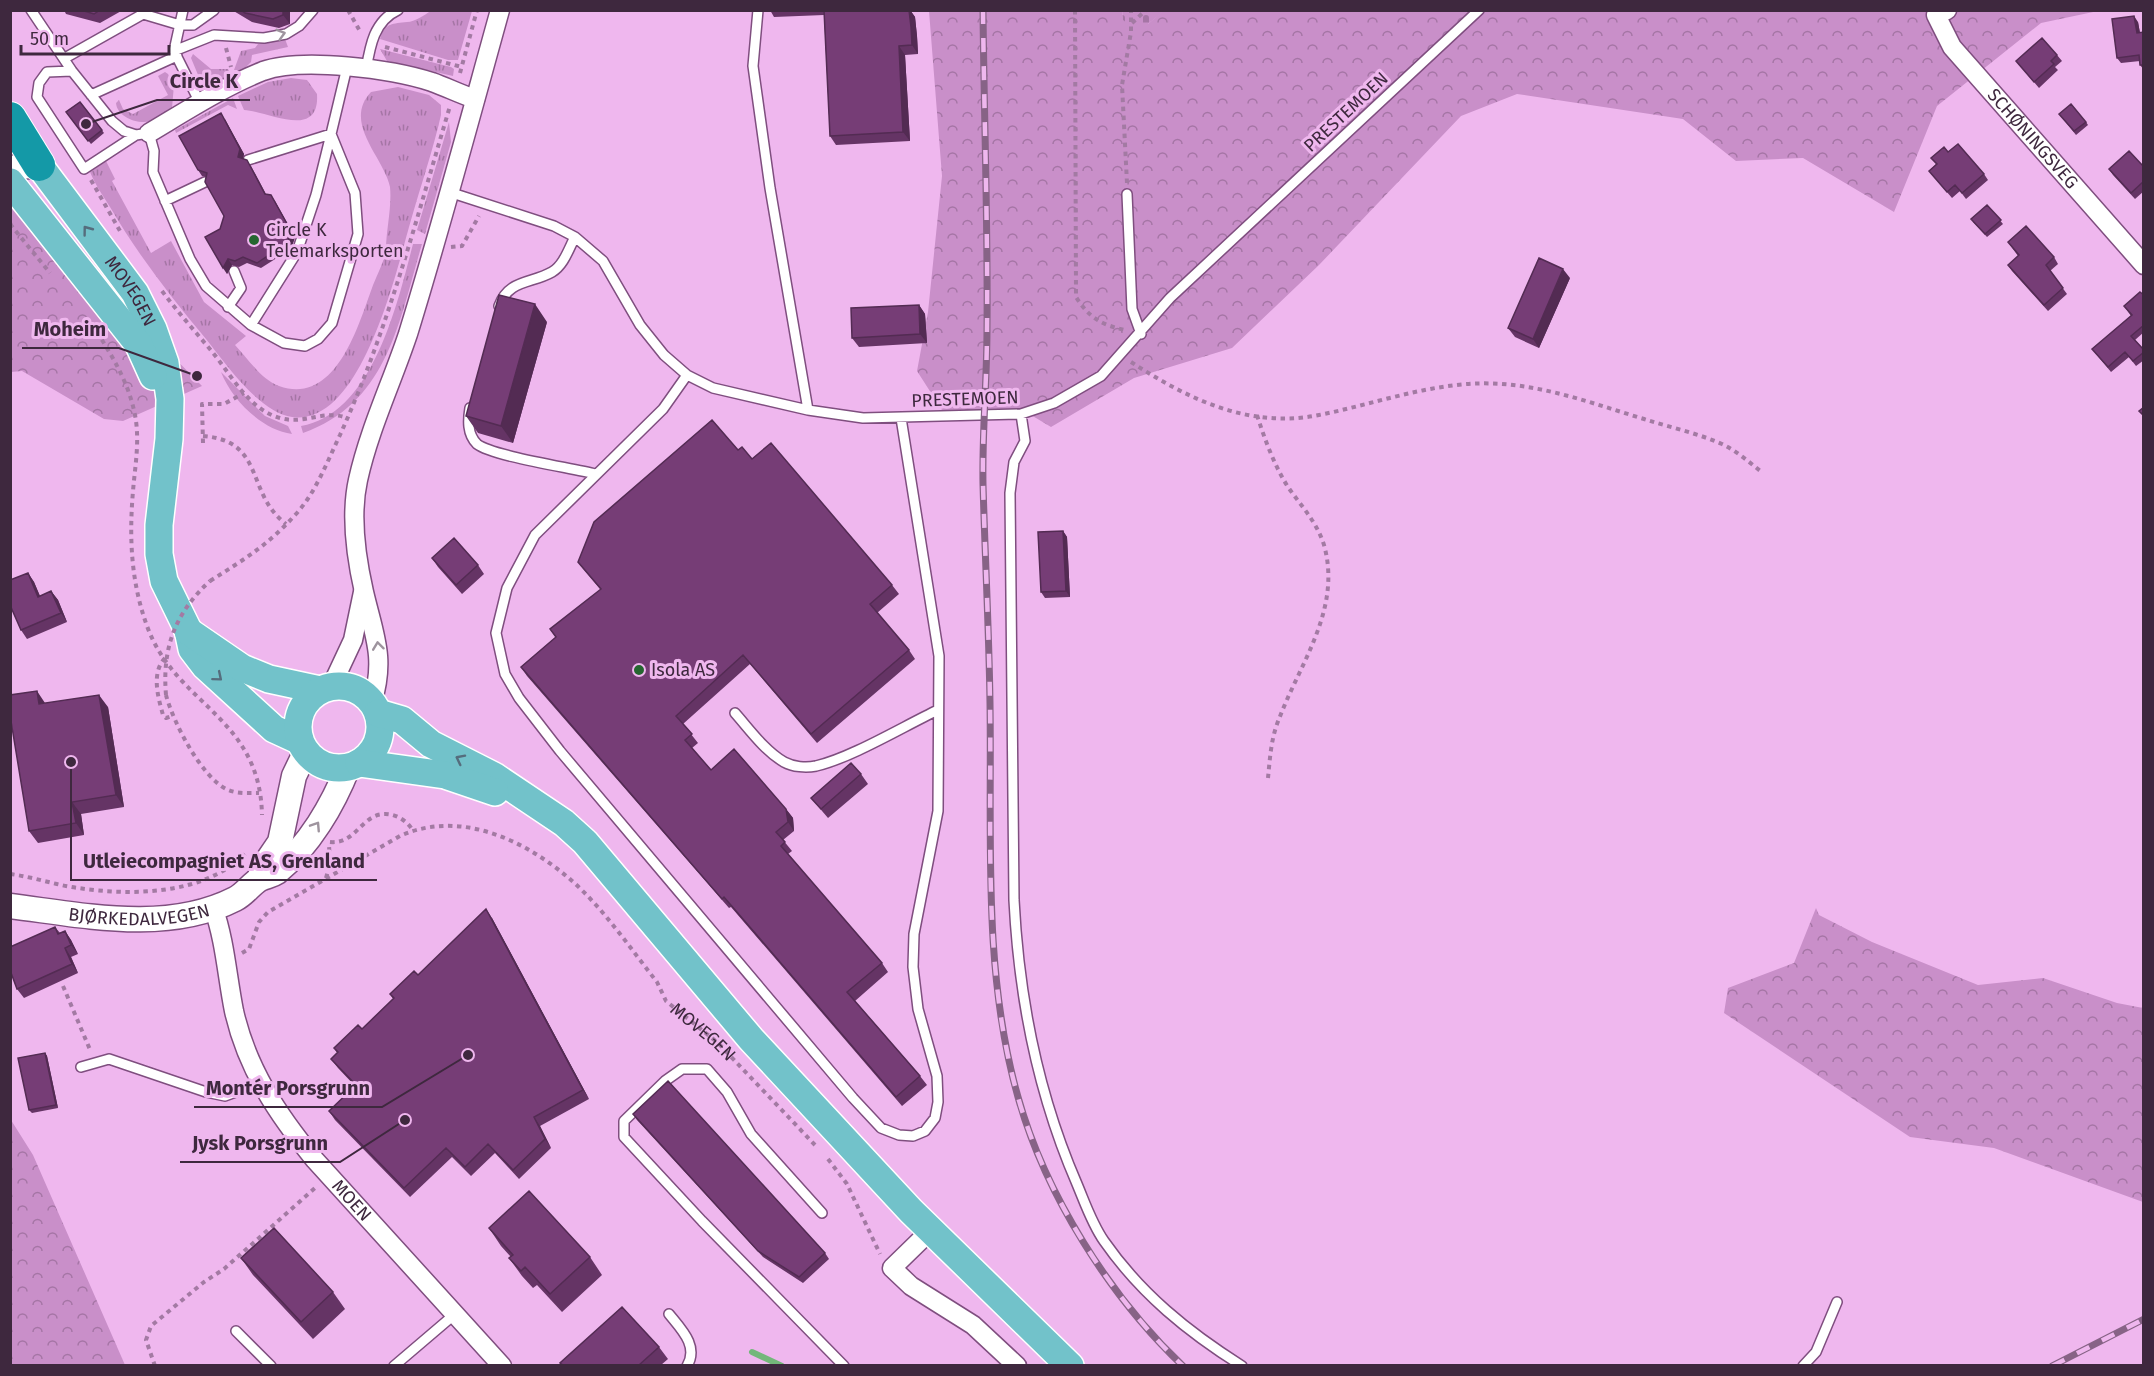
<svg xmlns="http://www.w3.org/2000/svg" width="2154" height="1376" font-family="'Fira Sans',sans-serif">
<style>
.grass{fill:url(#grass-tufts)}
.forest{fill:url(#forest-crowns)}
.cemetery{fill:url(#cemetery-stones)}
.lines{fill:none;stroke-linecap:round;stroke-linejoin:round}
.stream{stroke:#73b77a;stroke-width:6}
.lane-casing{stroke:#7f4e7f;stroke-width:12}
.street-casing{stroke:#7f4e7f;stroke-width:21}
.secondary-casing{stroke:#7f4e7f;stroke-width:27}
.primary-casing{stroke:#fff;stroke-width:30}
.highway-casing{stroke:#fff;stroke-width:34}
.path{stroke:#a37aa3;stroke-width:4;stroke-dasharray:4.5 4.5;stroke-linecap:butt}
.lane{stroke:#fff;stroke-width:9}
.street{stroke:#fff;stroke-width:18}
.secondary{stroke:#fff;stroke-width:24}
.primary{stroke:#72c2ca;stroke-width:27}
.highway{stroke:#1499a7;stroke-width:32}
.rail-casing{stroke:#876386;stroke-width:7}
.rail{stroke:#efb7ee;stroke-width:4.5;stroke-dasharray:14;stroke-linecap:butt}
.path-bridge{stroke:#a37aa3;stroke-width:4;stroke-dasharray:4.5 4.5;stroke-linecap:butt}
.wall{fill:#653465}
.shaded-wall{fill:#532b53}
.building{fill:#763d76;stroke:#532b53;stroke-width:1.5}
.oneway{stroke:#9e949e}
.oneway2{stroke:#556d7d}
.poi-dot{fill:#256630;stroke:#efb7ee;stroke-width:2}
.labels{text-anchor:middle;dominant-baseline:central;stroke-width:6;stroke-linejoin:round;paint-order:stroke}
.street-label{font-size:18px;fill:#3e283e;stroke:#efb7ee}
.poi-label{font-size:18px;fill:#3e283e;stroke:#efb7ee;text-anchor:start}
.leader{fill:none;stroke:#3e283e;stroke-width:2}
.callout-dot{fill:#3e283e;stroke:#efb7ee;stroke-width:2}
.callout-label{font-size:20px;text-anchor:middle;font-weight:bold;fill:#3e283e;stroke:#efb7ee;stroke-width:6;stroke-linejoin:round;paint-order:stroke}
</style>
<defs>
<pattern id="grass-tufts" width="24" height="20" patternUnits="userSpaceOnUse" patternTransform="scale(1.5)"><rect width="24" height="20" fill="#c98fc9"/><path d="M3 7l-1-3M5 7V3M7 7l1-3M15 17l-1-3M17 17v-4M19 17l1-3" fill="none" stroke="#a575a5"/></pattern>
<pattern id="forest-crowns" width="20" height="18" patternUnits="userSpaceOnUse" patternTransform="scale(1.5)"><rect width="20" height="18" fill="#c98fc9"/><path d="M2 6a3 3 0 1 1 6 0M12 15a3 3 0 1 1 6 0" fill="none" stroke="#a575a5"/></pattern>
<pattern id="cemetery-stones" width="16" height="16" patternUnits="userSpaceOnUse" patternTransform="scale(1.5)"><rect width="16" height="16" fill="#c98fc9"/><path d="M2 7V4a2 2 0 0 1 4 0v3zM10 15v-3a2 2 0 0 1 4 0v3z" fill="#a575a5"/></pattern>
</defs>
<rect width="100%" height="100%" fill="#efb7ee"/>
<path class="grass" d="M431 11H472L458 60H448L380 39C385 22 393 24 407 22 415 22 424 15 431 11Z
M285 39 288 47 252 55 251 62 243 70H234L241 51 255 48 258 44Z
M380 49 451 67 454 69 453 76 387 61Z
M193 54 211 69H228L232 78 211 85 201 82 191 58Z
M165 72 168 74 174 85 172 108C165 112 158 118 151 121 138 125 117 117 116 103L119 100 123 109 133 114 168 95 158 76Z
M291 78 307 80 317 94C320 141 267 111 244 110L238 96 268 82Z
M398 87 429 95 441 105V115C433 150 421 185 411 220 397 268 362 427 292 417 260 413 225 363 206 339 171 297 138 255 110 207 103 196 95 184 90 172L106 161 115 179 112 181 151 253 171 241 204 302 246 336 235 345C248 359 261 379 279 386 336 406 358 326 372 288 375 279 386 258 386 249 386 231 392 207 390 187 384 157 342 123 371 92Z
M233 98 237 109 228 105 176 133 175 130Z
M449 122 451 142 425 234 417 230Z
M413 244H422C399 321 388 403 303 433L301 426C373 414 398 301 413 244Z
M221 372 265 416 288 426 292 434C262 430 232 400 221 372Z"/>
<path class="forest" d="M1164 10 2098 11 2041 23 1937 106 1894 212 1803 158 1736 161 1683 119 1517 94 1461 116 1319 265 1232 348 1134 378 1051 427 1026 412 942 410 917 371 928 312 942 176 929 11H1122L1123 20 1148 24Z
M10 151 59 240 202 386 123 421 104 419 22 371 11 372Z
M1816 908 1819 915 1872 942 1978 985 2043 978 2117 1003 2143 1008V1202L1994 1148 1910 1137 1724 1013 1728 988 1794 963Z
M11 1120 33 1155 125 1365H11Z"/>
<path class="cemetery" d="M1122 11V10L1164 11 1148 24 1132 27 1123 20Z"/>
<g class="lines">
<path class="stream" d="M752 1352 782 1366"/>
<g class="lane-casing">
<path id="lane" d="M31 10 72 71 112 121 124 131 136 135 149 133 154 151 153 172 190 259 206 286 251 325 284 343 305 346 318 339 332 323 358 234 355 193 331 134 347 67
M183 10 174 51 200 103
M758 10 753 66 770 188 808 410
M174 51 214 35 264 38 286 34 299 26 313 10
M65 58 143 14 180 25H193L214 10
M366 70C370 46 374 21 398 10
M72 71 47 72 39 83 37 97 84 169 136 135
M91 95 177 56
M248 160 331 134 316 195 297 252 251 325
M449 192 554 226 575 237 603 261 640 325 664 355 687 375 713 388 808 410 863 418 1021 414 1054 403 1101 376 1170 298 1479 10
M1127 194 1132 309 1141 334
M165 201 205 182
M499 306C509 279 531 284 552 272 564 265 569 248 575 237
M228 307 241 288 234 271
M687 375 663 409 535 535 507 588 496 633 505 674 519 698 560 751 853 1098 881 1128 899 1135 913 1136 925 1131 935 1118 938 1102 937 1076 918 1009 913 967 914 934 938 811 939 656 901 418
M470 408C468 420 467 434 477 444 492 456 572 468 595 474
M1021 414 1025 441 1014 462 1010 493 1014 900C1019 999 1037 1092 1077 1184 1085 1203 1092 1224 1104 1241 1141 1294 1188 1332 1242 1366
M735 713C750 730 765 751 784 762 793 767 806 768 816 766 851 758 904 726 938 710
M81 1067 109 1059 206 1092 225 1096 260 1083
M822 1213 751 1134 727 1092 707 1069H682L665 1081 624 1121V1137L702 1221 844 1366
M669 1314C681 1329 699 1346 687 1366
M236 1331 271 1366
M394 1366 455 1314
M1803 1366 1816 1352 1837 1302"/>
</g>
<g class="street-casing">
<g id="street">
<path id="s2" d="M1947 10 1936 15 1952 47 2144 265"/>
<path d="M149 133C186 111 223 87 263 71 302 57 392 69 432 82 446 87 460 94 475 99"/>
<path d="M331 687 353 640 363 592"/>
<path d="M372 703C386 658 374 635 364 592 356 557 350 516 358 480 369 430 392 382 408 334 441 227 470 118 500 10"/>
<path id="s3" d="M213 907C225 940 227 976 234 1011 247 1069 278 1115 315 1160L502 1366"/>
<path d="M931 1230 892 1268 911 1286 973 1325 1017 1366"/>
</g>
</g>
<g class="secondary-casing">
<g id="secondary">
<path d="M10 168 39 165"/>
<path d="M260 877 263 867 280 842 294 776 306 751"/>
<path id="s4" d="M10 906C83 915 166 934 235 899 245 894 251 884 260 879 266 876 271 876 277 872 309 846 333 805 348 767"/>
</g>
</g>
<g class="primary-casing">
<g id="primary">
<path id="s5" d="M39 165 135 293 153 329 165 363 170 399 169 439 159 525V554L164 581 188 630 192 649 205 666 274 729 300 741"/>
<path d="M10 182 139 345 153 376"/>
<path d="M188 631 242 668 269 679 320 690"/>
<circle cx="339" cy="727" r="41"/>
<path d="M378 713 402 720 431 744 494 776 564 823 585 842 751 1039 911 1211 1070 1366"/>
<path d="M359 763 445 775 495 792"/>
</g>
</g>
<g class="highway-casing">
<path id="highway" d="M10 118 39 165"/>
</g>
<g class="path">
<path d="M348 10 361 33"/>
<path d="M1075 10 1076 297C1089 318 1102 325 1125 330"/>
<path d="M1132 23 1146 10"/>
<path d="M385 47 462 67"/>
<path d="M226 48 231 67"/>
<path d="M460 73 477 10"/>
<path d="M91 180 120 231"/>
<path d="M1127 183 1122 85 1131 32V10"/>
<path d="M10 224 50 273"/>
<path d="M451 247 462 246 479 216"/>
<path d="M162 291C177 311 193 329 209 348 230 372 247 409 280 418 304 425 324 409 347 418"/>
<path d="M97 332C114 359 129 384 135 415 140 441 135 466 133 491 129 538 131 582 147 626 176 706 260 716 262 815"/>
<path d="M1131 362C1188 399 1249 429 1319 415 1365 406 1410 390 1457 385 1524 377 1581 400 1644 419 1669 427 1697 433 1722 444 1737 451 1750 463 1763 473"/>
<path d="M1257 415C1265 440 1274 465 1288 487 1301 506 1317 522 1324 545 1342 609 1300 663 1279 719 1271 738 1270 758 1268 778"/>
<path d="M203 436C266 441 245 493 286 524"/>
<path d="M203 443 202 404H224L244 393"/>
<path d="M210 581C245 559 268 545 296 514 316 492 327 462 340 435 388 329 417 217 450 106"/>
<path d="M165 658C151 673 158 697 163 715L166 718 172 716"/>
<path d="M166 695C173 722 201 776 226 789 236 794 248 793 259 793"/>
<path d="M330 842C352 844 358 824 375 816 389 810 406 818 413 831"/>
<path d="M10 874C34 877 55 885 78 888 132 896 204 895 245 854"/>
<path d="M326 878 330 863 329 845"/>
<path id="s1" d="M242 953 249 949 259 922 268 912 400 836C460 809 525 840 571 880 604 909 630 948 657 982L666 1001 718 1043 815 1145"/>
<path d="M63 986 91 1052"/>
<path d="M828 1159 847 1184 880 1254"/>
<path d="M155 1366 146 1340 151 1326 204 1282 224 1269 315 1188"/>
</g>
<use href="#lane" class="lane"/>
<use href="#street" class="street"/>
<use href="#secondary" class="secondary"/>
<use href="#primary" class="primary"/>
<use href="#highway" class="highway"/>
<g class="rail-casing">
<path id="rail" d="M983 10C984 117 988 223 987 329 987 381 982 432 983 484 985 557 989 630 990 703 992 833 982 971 1018 1097 1045 1194 1110 1297 1183 1366
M2052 1366 2144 1319"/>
</g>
<use href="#rail" class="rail"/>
<path class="path-bridge" d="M166 695C162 648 175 613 210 581"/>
</g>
<path class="wall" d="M64 10H123L100 23 66 14Z
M232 10H290V24L279 28 252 22Z
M770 10H910L915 17 917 36 918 54 905 55 910 141 836 145 830 136 824 15 774 17Z
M2138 22 2140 33 2144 32V70L2140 65V61L2121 63 2117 58Z
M2057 55 2062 61 2055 67 2058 70 2039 88 2016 61Z
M80 102 104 133 91 144 66 112Z
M2059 114 2086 122 2088 125 2076 135Z
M225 119 244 154 243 159 251 166 266 194 275 201 295 237 291 249 261 268 247 263 239 267 232 265 227 274 220 229 224 216 206 177 202 176 198 170Z
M1948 152 1984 174 1988 180 1966 199 1960 191 1952 198 1929 171 1936 164 1931 158Z
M2144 167V191L2135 199 2113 175 2109 169Z
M1987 205 2003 224 1987 237 1973 222Z
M2008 242 2054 257 2058 264 2050 271 2067 294 2048 311 2012 271 2008 265 2018 256Z
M1570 278 1539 348 1515 337 1508 328Z
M2144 295V332L2135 340 2144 350V360L2136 366 2129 357 2111 372 2092 349 2131 316 2124 306Z
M919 305 925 314 927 343 859 347 852 338Z
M547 322 513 443 478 433 466 416Z
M738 450 752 459 892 585 899 594 877 613 909 650 915 659 817 743 750 664 683 724 698 743 692 748 711 770 786 809 793 818 794 831 783 840 792 851 788 854 882 963 888 972 855 1001 920 1076 927 1085 902 1106 731 907 729 908 527 676 521 667 556 637 550 629 601 590 585 571 578 562Z
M1063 531 1067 537 1070 597 1045 598 1041 592Z
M432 558 478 565 484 574 462 594 438 567Z
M28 573 34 582 40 596 51 591 58 600 67 622 27 639 21 630Z
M45 703 108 707 124 807 81 814 84 835 38 843 29 831Z
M861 774 868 784 828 818 811 798Z
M492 918 589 1099 540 1126 551 1148 519 1179 495 1153 471 1176 452 1157 410 1197 335 1120 329 1111 355 1086 338 1068 331 1059 337 1053 334 1048 362 1029 393 999 390 994 418 975Z
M55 927 60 933 65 931 71 940 78 954 71 957 78 973 24 998 17 989Z
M45 1053 47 1056 58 1108 32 1113 29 1110Z
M633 1114 825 1253 829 1259 803 1283 763 1257 637 1120Z
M489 1228 590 1257 602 1275 562 1312 537 1285 533 1288 522 1276 509 1258 511 1257 501 1246Z
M241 1258 333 1292 345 1309 313 1339 253 1275Z
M659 1347 668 1359 661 1365H562Z"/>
<path class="shaded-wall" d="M283 10H290V24L283 15Z
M909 10H910L915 17 917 36 918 54 912 45Z
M2134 16 2138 22 2141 39 2137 33Z
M899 46 905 55 910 141 903 132Z
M221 113 244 154 242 163 238 157Z
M271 195 295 237 291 249 287 243Z
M228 259 232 265 227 274 223 268Z
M1563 269 1570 278 1539 348 1533 339Z
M535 304 547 322 513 443 501 426Z
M919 305 925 314 927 343 920 334Z
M1063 531 1067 537 1070 597 1066 591Z
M28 573 34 582 44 606 38 597Z
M51 591 58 600 67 622 61 613Z
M37 691 45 703 39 704Z
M99 695 108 707 124 807 116 795Z
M72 802 81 814 84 835 76 823Z
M786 809 793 818 794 831 788 822Z
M486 909 492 918 589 1099 583 1090Z
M65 931 71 940 78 954 71 945Z
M65 948 71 957 78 973 72 964Z
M45 1053 47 1056 58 1108 56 1105Z
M534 1117 540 1126 551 1148 545 1139Z"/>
<path class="building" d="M81 10H100L94 14Z
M241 10H283V15L273 19 245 13Z
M824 10H909L911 27 912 45 899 46 903 132 830 136Z
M2134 16 2137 33 2144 32V65H2140L2139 55 2117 58 2112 19Z
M2042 38 2057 55 2051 61 2054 64 2034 82 2016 61Z
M80 102 102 130 88 141 66 112Z
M2071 104 2086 122 2074 131 2059 114Z
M221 113 240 149 238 157 247 160 265 194 271 195 291 231 287 243 257 263 243 257 235 261 228 259 223 268 205 237 220 229 224 216 205 182 207 173 198 170 179 136Z
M1958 144 1984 174 1962 193 1955 185 1947 192 1929 171 1937 164 1931 158 1944 147 1948 152Z
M2129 151 2144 167V181L2131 193 2109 169Z
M1987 205 2001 220 1985 234 1971 219Z
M2026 226 2054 257 2046 265 2063 288 2044 305 2008 265 2019 255 2008 242Z
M1539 258 1563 269 1533 339 1508 328Z
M2140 292 2144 295V325L2131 336 2144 350V352L2133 361 2125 352 2108 367 2092 349 2132 315 2124 306Z
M499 295 535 304 501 426 466 416Z
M919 305 920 334 852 338 851 308Z
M2144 407V416L2139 411Z
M712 420 738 450 742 447 752 459 771 443 892 585 870 604 909 650 811 734 743 655 676 716 692 734 685 740 711 770 734 749 786 809 788 822 776 832 785 842 781 846 882 963 847 992 920 1076 896 1097 724 897 722 899 521 667 556 637 550 629 601 589 578 562 594 522Z
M1063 531 1066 591 1041 592 1038 532Z
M454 538 478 565 456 585 432 558Z
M28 573 38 597 51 591 61 613 21 630 10 605V580Z
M37 691 39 704 99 695 116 795 72 802 76 823 29 831 10 715V695Z
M851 763 861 774 821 809 811 798Z
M486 909 583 1090 534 1117 545 1139 513 1170 488 1144 465 1167 446 1148 404 1188 329 1111 356 1085 331 1059 338 1052 334 1048 358 1025 362 1029 394 998 390 994 414 971 418 975Z
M55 927 58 934 65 931 71 945 65 948 72 964 17 989 10 970V947Z
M45 1053 56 1105 29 1110 18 1058Z
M668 1081 825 1253 799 1277 758 1251 633 1114Z
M529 1191 590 1257 550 1294 525 1267 521 1271 509 1258 513 1255 489 1228Z
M274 1228 333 1292 301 1322 241 1258Z
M622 1307 659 1347 639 1365H563L560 1363Z"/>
<defs><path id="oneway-chevron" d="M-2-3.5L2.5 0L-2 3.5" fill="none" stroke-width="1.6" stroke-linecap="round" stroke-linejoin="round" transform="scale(1.5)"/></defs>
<g class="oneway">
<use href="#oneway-chevron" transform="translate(281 34) rotate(-16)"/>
<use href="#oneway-chevron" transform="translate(378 646) rotate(-97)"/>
<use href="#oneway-chevron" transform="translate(316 826) rotate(-57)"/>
</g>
<g class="oneway2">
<use href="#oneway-chevron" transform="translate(87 230) rotate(-127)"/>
<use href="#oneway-chevron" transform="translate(218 677) rotate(40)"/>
<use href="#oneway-chevron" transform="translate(460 759) rotate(-153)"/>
</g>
<g class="poi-dot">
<circle cx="254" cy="240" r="6"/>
<circle cx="639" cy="670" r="6"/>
</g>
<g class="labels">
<g class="street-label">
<text transform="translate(1346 112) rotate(-43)">PRESTEMOEN</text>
<text stroke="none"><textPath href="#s2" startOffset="170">SCHØNINGSVEG</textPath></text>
<text stroke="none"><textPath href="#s5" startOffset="156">MOVEGEN</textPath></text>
<text transform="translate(965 399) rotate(-2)">PRESTEMOEN</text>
<text stroke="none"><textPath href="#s4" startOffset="130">BJØRKEDALVEGEN</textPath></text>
<text stroke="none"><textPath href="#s1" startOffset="592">MOVEGEN</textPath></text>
<text stroke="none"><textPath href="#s3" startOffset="332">MOEN</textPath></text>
</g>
<g class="poi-label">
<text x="266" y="230">Circle K<tspan x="266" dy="21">Telemarksporten</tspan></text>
<text x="651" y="670">Isola AS</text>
</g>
</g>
<path class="leader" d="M86 124L157 100H250M197 376L119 348H22M71 762L71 880H377M468 1055L382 1107H194M405 1120L340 1162H180"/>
<g class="callout-dot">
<circle cx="86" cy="124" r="6"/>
<circle cx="197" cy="376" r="6"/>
<circle cx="71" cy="762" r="6"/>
<circle cx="468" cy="1055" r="6"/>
<circle cx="405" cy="1120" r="6"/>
</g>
<g class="callout-label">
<text x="204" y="88">Circle K</text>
<text x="70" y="336">Moheim</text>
<text x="224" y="868">Utleiecompagniet AS, Grenland</text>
<text x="288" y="1095">Montér Porsgrunn</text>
<text x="260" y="1150">Jysk Porsgrunn</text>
</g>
<rect width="2154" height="1376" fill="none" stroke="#3e283e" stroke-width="24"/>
<path d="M21 45v9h148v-9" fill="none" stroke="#3e283e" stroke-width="3"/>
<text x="30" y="45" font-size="18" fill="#3e283e" stroke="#efb7ee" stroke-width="4.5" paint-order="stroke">50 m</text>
</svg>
